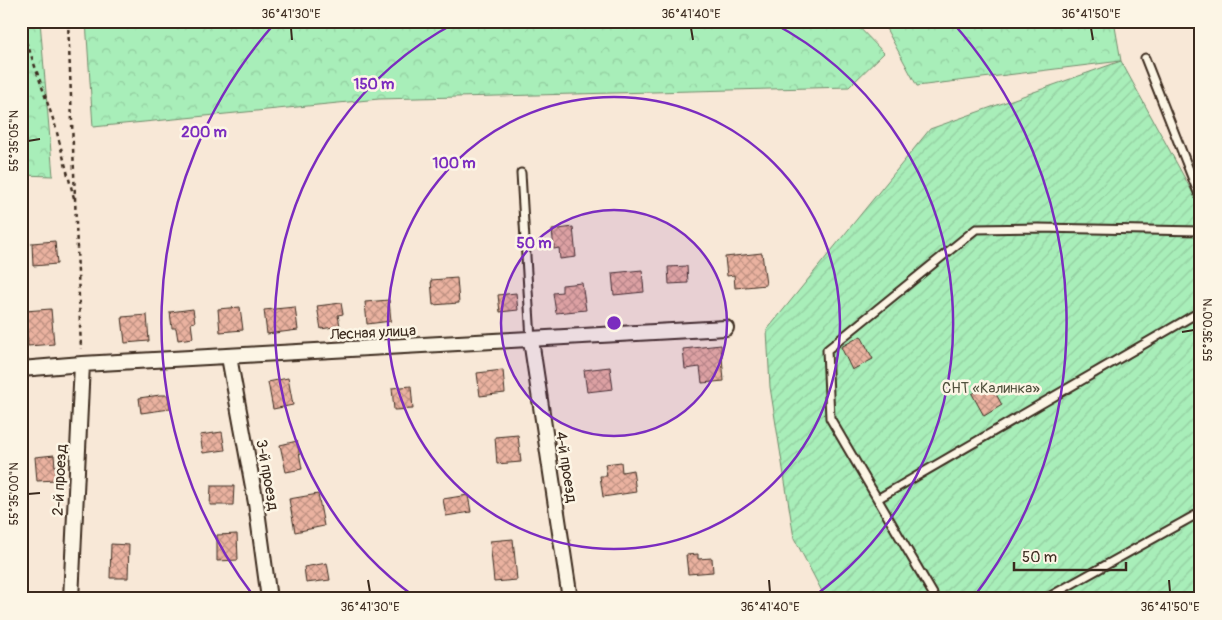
<svg xmlns="http://www.w3.org/2000/svg" width="1222" height="620" font-family="Pangolin,sans-serif">
<style>
.forest{fill:url(#forest-crowns);stroke:#728c6c}
.garden{fill:url(#garden-furrows);stroke:#728c6c}
.building{fill:url(#building-cross-hatch);stroke:#3b2a1e}
.lines{fill:none;stroke-linecap:round;stroke-linejoin:round}
.service-casing{stroke:#3b2a1e;stroke-width:11}
.minor-casing{stroke:#3b2a1e;stroke-width:18}
.path{stroke:#3b2a1e;stroke-width:2.5;stroke-dasharray:4 4;stroke-linecap:butt}
.service{stroke:#fcf5e5;stroke-width:7}
.minor{stroke:#fcf5e5;stroke-width:14}
.ticks{fill:none;stroke:#3b2a1e;stroke-width:2}
.ring{fill:none;stroke:#7b2cbf;stroke-width:2.5}
.labels{text-anchor:middle;dominant-baseline:central;stroke-width:5;stroke-linejoin:round;paint-order:stroke}
.street-label{font-size:15px;fill:#3b2a1e;stroke:#fcf5e5}
.park-label{font-size:15px;fill:#51513d;stroke:#fcf5e5}
.centre{fill:#7b2cbf;stroke:#fcf5e5;stroke-width:2.5}
.ring-label{font-size:15px;text-anchor:middle;font-weight:bold;fill:#7b2cbf;stroke:#fcf5e5;stroke-width:5;stroke-linejoin:round;paint-order:stroke}
.neatline{fill:none;stroke:#3b2a1e;stroke-width:2}
.ticks-label{font-size:12px;text-anchor:middle;fill:#3b2a1e}
</style>
<defs>
<pattern id="forest-crowns" width="20" height="18" patternUnits="userSpaceOnUse" patternTransform="scale(1.25)"><rect width="20" height="18" fill="#a8eeb9"/><path d="M2 6a3 3 0 1 1 6 0M12 15a3 3 0 1 1 6 0" fill="none" stroke="#92cc9f"/></pattern>
<pattern id="garden-furrows" width="10" height="10" patternUnits="userSpaceOnUse" patternTransform="scale(1.25)"><rect width="10" height="10" fill="#a8eeb9"/><path d="M-1 1l2-2M0 10L10 0M9 11l2-2" fill="none" stroke="#92cc9f"/></pattern>
<pattern id="building-cross-hatch" width="8" height="8" patternUnits="userSpaceOnUse" patternTransform="scale(1.25)"><rect width="8" height="8" fill="#eab2a0"/><path d="M0 0l8 8M0 8l8-8" fill="none" stroke="#bf9182"/></pattern>
</defs>
<rect width="100%" height="100%" fill="#f8e8d7"/>
<filter id="ink" filterUnits="userSpaceOnUse"><feTurbulence type="fractalNoise" baseFrequency=".02" numOctaves="2"/><feDisplacementMap in="SourceGraphic" scale="10" xChannelSelector="R" yChannelSelector="G"/><feConvolveMatrix kernelMatrix="1 2 1 2 8 2 1 2 1" color-interpolation-filters="sRGB"/></filter>
<g filter="url(#ink)">
<path class="forest" d="M21 21H40L53 176 21 175Z
M86 21H853L884 53 849 87 379 99 93 127Z
M882 21H1114L1121 61 917 86Z"/>
<path class="garden" d="M1121 61 1201 208V599H826L794 538 770 387 767 330 930 129Z"/>
<path class="building" d="M573 227 576 257 560 259 559 248 554 249 552 230Z
M55 241 57 264 33 266 32 243Z
M762 253 766 285 735 288 734 275 727 276 725 257Z
M687 266 688 283 669 284 668 267Z
M642 270 644 292 614 295 612 273Z
M457 278 459 303 433 305 431 280Z
M582 283 586 310 556 313 553 293 562 292V285Z
M516 293 518 310 500 312 498 295Z
M389 300 391 321 367 324 365 302Z
M341 303 343 314 338 315 340 326 321 329 317 306Z
M240 307 243 330 220 332 218 309Z
M295 307 298 330 267 334 264 310Z
M51 309 54 344 28 346 25 311Z
M193 309 195 322 191 323 193 338 178 340 176 328H172L170 312Z
M147 315 149 341 125 343 122 317Z
M861 336 873 359 852 370 841 347Z
M721 345 724 381 702 383 700 367 685 369 683 349Z
M610 367 613 389 587 392 584 370Z
M503 370 505 393 480 396 477 373Z
M288 378 293 405 273 409 268 382Z
M990 383 1002 405 984 416 972 394Z
M411 386 413 409 394 410 392 388Z
M160 395H168L170 409 141 413 139 398Z
M222 432 225 450 203 453 200 435Z
M518 435 521 462 497 464 495 437Z
M297 441 302 469 286 472 280 445Z
M54 455 56 480 37 481 35 457Z
M621 462 622 472 633 470 636 492 603 497 600 476H607L605 464Z
M211 486H234L233 505H210Z
M318 494 324 526 295 532 289 499Z
M468 495 471 512 446 516 443 499Z
M237 534 238 560 217 561V535Z
M513 539 517 580 494 582 490 541Z
M111 544 129 545 128 578H110Z
M698 554V559L712 558 713 572 688 574 686 555Z
M327 563 330 580 306 583 304 567Z"/>
<g class="lines">
<g class="service-casing">
<path id="service" d="M1145 58 1201 200
M521 173 531 340
M879 498 1201 311
M936 599 830 418 827 350 976 229 1038 228 1201 231
M1045 599 1201 512"/>
</g>
<g class="minor-casing">
<path id="minor" d="M531 340 570 599
M229 357 256 503 269 599
M21 369 82 364 726 328
M71 599 82 364"/>
</g>
<path class="path" d="M68 21 81 349
M21 35 28 46 55 125 75 202"/>
<use href="#service" class="service"/>
<use href="#minor" class="minor"/>
</g>
</g>
<path class="ticks" d="M291 28 292 40M691 28 693 40M1091 28 1093 40M28 141 40 139M1182 332 1194 330M28 494 40 493M368 580 370 592M769 580 770 592M1169 580 1170 592"/>
<circle cx="614" cy="323" r="113" fill="#7b2cbf" fill-opacity=".12"/>
<g class="ring">
<circle cx="614" cy="323" r="113"/>
<circle cx="614" cy="323" r="226"/>
<path d="M415 597A339 339 0 0 1 457 22M771 22A339 339 0 0 1 813 597"/>
<path d="M255 598A452 452 0 0 1 275 23M953 23A452 452 0 0 1 973 598"/>
</g>
<g class="labels">
<g class="street-label">
<text transform="translate(373 333) rotate(-3)">Лесная улица</text>
<text transform="translate(566 467) rotate(81)">4-й проезд</text>
<text transform="translate(267 475) rotate(80)">3-й проезд</text>
<text transform="translate(60 480) rotate(-87)">2-й проезд</text>
</g>
<g class="park-label">
<text x="991" y="388">СНТ «Калинка»</text>
</g>
</g>
<circle cx="614" cy="323" r="8" class="centre"/>
<g class="ring-label">
<text x="374" y="89">150 m</text>
<text x="204" y="137">200 m</text>
<text x="454" y="168">100 m</text>
<text x="534" y="248">50 m</text>
</g>
<rect width="1222" height="620" fill="none" stroke="#fcf5e5" stroke-width="55"/>
<path d="M1014 562v8h112v-8" fill="none" stroke="#3b2a1e" stroke-width="2.5"/>
<text x="1022" y="562" font-size="15" fill="#3b2a1e" stroke="#fcf5e5" stroke-width="4" paint-order="stroke">50 m</text>
<rect x="28" y="28" width="1166" height="564" class="neatline"/>
<g class="ticks-label">
<text x="291" y="18">36°41'30"E</text>
<text x="691" y="18">36°41'40"E</text>
<text x="1091" y="18">36°41'50"E</text>
<text transform="translate(14 141) rotate(-90)" y="4">55°35'05"N</text>
<text transform="translate(1208 330) rotate(-90)" y="4">55°35'00"N</text>
<text transform="translate(14 494) rotate(-90)" y="4">55°35'00"N</text>
<text x="370" y="611">36°41'30"E</text>
<text x="770" y="611">36°41'40"E</text>
<text x="1170" y="611">36°41'50"E</text>
</g>
</svg>
